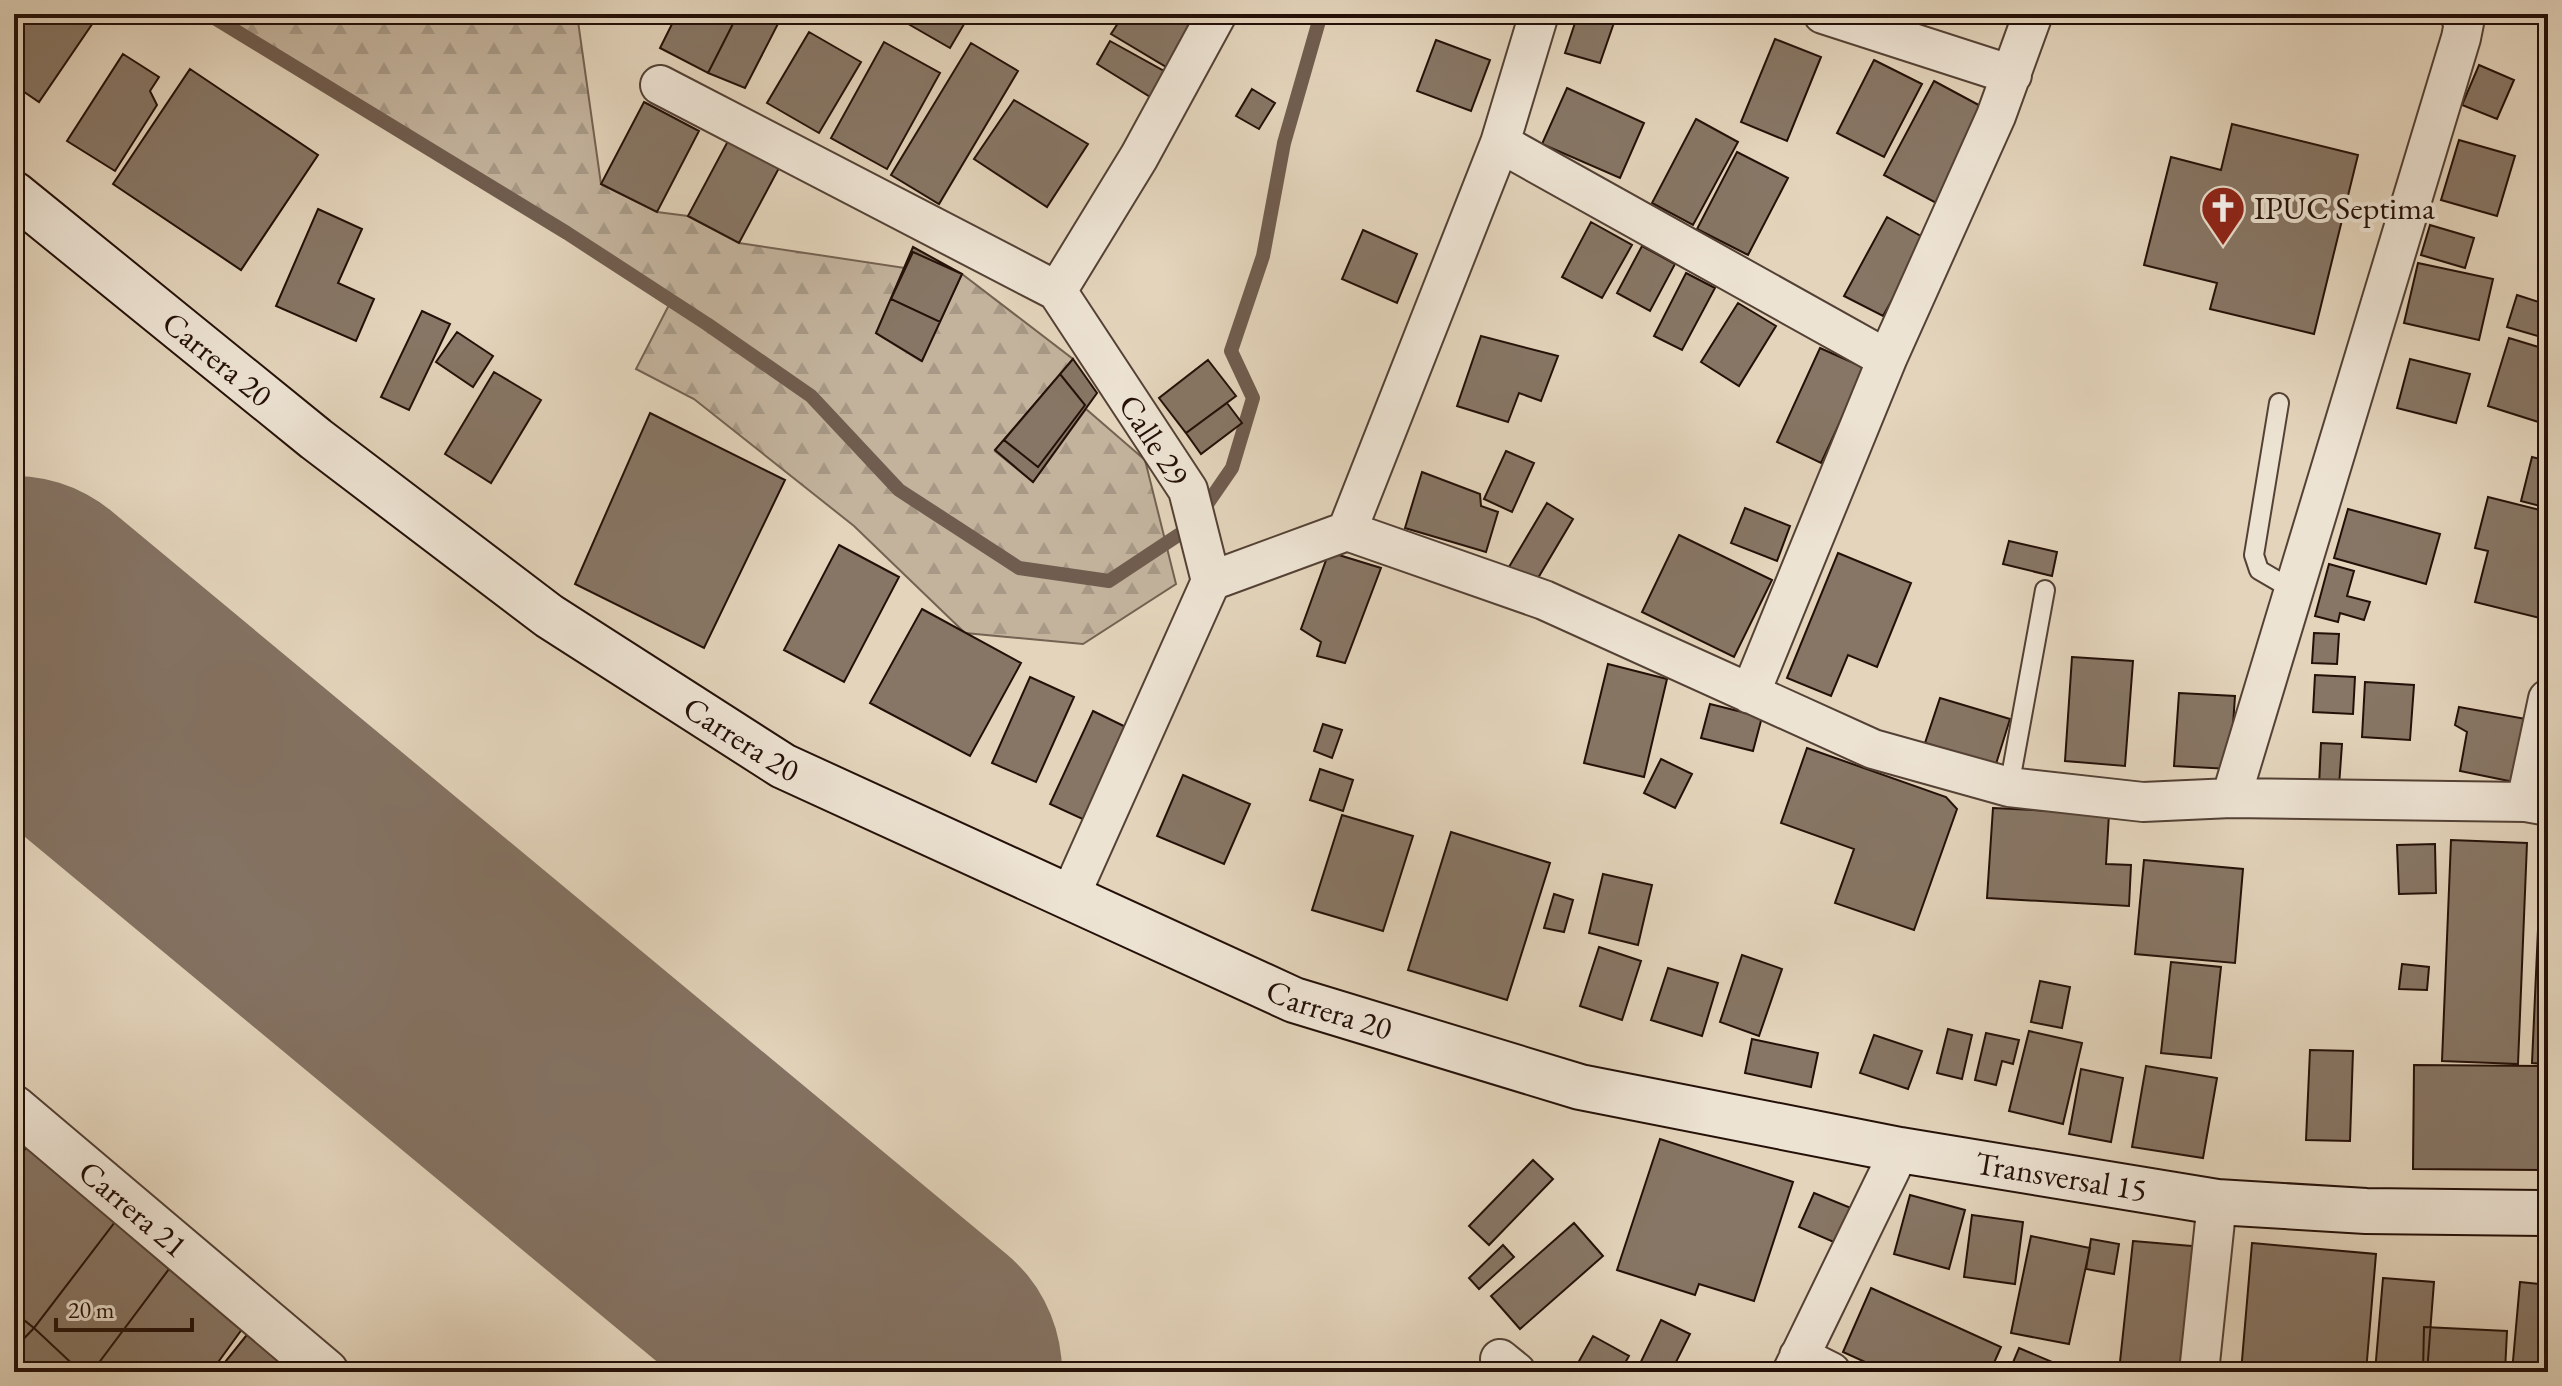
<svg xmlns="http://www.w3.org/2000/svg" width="2562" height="1386" font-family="'EB Garamond',serif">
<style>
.forest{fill:url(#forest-firs);stroke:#746252;stroke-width:2}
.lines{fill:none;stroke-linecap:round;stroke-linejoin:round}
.stream{stroke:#705d4f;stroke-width:14}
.runway{stroke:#847262;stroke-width:306}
.building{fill:#877665;stroke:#241008;stroke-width:2}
.service-casing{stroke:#544135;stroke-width:22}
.minor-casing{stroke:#544135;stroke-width:42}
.tertiary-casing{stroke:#544135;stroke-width:48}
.secondary-casing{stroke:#241008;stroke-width:48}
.service{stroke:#ede3d3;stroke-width:18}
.minor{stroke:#ede3d3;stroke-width:38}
.tertiary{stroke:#ede3d3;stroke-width:44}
.secondary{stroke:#ede3d3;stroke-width:44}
.labels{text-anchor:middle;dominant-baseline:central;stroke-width:8;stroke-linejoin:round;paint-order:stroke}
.poi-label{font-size:32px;fill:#241008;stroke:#ede3d3;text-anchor:start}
.street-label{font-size:32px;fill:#241008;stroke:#ede3d3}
</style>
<defs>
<pattern id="forest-firs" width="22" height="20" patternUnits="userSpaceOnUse" patternTransform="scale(2)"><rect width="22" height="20" fill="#c3b39d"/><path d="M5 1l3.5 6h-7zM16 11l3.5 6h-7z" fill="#a79986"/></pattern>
</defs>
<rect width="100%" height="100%" fill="#e3d4bb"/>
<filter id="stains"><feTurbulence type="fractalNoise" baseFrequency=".0025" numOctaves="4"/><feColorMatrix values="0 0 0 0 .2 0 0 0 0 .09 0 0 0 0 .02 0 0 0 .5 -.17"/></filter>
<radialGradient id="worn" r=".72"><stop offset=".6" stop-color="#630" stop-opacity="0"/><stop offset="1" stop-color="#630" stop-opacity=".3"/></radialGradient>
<path class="forest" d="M219 14H577L601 184 657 212 688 216 739 243 905 268 876 333 921 361 962 274 1073 359 995 451 1033 482 1086 409 1145 460 1176 584 1083 644 965 633 854 526 694 399 636 369 671 301Z"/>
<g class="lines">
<path class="stream" d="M208 14 567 233 707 324 811 396 899 490 1019 568 1109 581 1192 526 1232 468 1253 398 1231 351 1263 256 1284 143 1321 14"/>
<path class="runway" d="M14 629 909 1372"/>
</g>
<path class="building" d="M14 14H99L39 102 14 85Z
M677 14H738L708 73 660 48Z
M738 14H783L745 88 708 73Z
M891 14H970L950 48Z
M1124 14H1199L1168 68 1111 34Z
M1578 14H1617L1600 63 1565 53Z
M809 32 861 62 819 133 767 103Z
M1775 39 1821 57 1787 141 1741 122Z
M1436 40 1490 60 1471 111 1417 91Z
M1110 41 1173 76 1160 103 1097 64Z
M884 42 940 73 887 169 831 138Z
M971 43 1018 71 939 204 891 175Z
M123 54 159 77 150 91 157 105 115 171 67 141Z
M1874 60 1922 84 1884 157 1837 133Z
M2479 65 2514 80 2497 119 2462 105Z
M190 69 318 155 241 270 113 184Z
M1934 81 1988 110 1938 204 1884 175Z
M1567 88 1644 123 1620 178 1542 144Z
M1252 89 1275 103 1259 129 1236 116Z
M1014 100 1088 144 1047 207 974 159Z
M644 102 699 131 657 212 601 184Z
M1696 119 1738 142 1693 225 1652 203Z
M2232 124 2358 155 2314 334 2210 309 2217 283 2144 265 2171 157 2221 170Z
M2459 140 2515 156 2497 216 2441 200Z
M728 141 779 168 739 243 688 216Z
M1737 152 1788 178 1748 255 1697 229Z
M318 209 362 229 338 283 374 299 356 341 276 306Z
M1887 217 1926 239 1883 316 1844 296Z
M1591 222 1632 245 1602 298 1562 277Z
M2430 225 2474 238 2465 268 2421 255Z
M1363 230 1417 254 1397 303 1342 279Z
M1642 246 1675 264 1650 311 1617 293Z
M913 247 962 274 922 361 876 333Z
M913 252 962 274 940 322 891 299Z
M2418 263 2493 279 2479 340 2404 323Z
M1686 273 1715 288 1682 350 1654 336Z
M2517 295 2548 305V339L2507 327Z
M1738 303 1776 326 1739 386 1701 362Z
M422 311 450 324 409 410 381 397Z
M457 332 493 356 473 387 436 362Z
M1481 336 1558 356 1541 401 1519 393 1508 422 1457 406Z
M2509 338 2548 350V425L2488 406Z
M1820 348 1865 368 1821 463 1777 442Z
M1073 359 1097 393 1033 482 995 450Z
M2410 359 2470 374 2456 423 2397 408Z
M1208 360 1236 396 1186 433 1159 398Z
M494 372 541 400 491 483 445 454Z
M1060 374 1085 405 1038 467 1004 440Z
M1227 403 1242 423 1201 454 1186 433Z
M650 413 785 480 704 648 575 584Z
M1506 451 1534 463 1512 512 1484 499Z
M2532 457 2548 461V508L2521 501Z
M1422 472 1480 494 1481 506 1498 512 1486 552 1405 528Z
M2488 497 2548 512V604L2544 619 2475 602 2488 551 2475 548Z
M1547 503 1573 519 1535 583 1509 567Z
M1745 508 1790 526 1777 561 1731 543Z
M2348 509 2440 534 2426 584 2334 558Z
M1679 535 1772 580 1734 657 1642 612Z
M2009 541 2057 552 2052 576 2003 564Z
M839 545 899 577 844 682 784 650Z
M1329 552 1381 568 1345 663 1317 656 1321 642 1301 629Z
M1838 553 1911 583 1877 667 1848 655 1831 696 1787 678Z
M2329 564 2354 571 2347 596 2370 602 2364 620 2340 613 2338 622 2315 616Z
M922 609 1021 663 970 756 870 703Z
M2314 633 2339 634 2337 664 2312 663Z
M2072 657 2133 661 2125 766 2065 761Z
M1608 664 1667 679 1644 777 1584 763Z
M2315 675 2355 677 2353 714 2313 712Z
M1030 677 1074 697 1036 782 992 763Z
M2365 682 2414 685 2410 740 2362 737Z
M2179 693 2235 696 2230 769 2174 766Z
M1940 698 2010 719 1996 764 1925 743Z
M1710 704 1762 717 1753 751 1701 738Z
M2459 707 2526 719 2514 782 2460 771 2467 732 2455 725Z
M1093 711 1132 730 1089 822 1050 804Z
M1323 724 1342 730 1332 758 1314 751Z
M2321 743 2342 744 2339 786H2319Z
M1807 748 1946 797 1957 809 1914 930 1835 903 1854 849 1781 823Z
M1661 759 1692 774 1675 808 1644 793Z
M1320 769 1353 780 1343 811 1310 800Z
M1183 775 1250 804 1224 864 1157 836Z
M1993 808 2109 814 2106 864 2131 865 2129 906 1987 898Z
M1342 815 1413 836 1383 931 1312 910Z
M1451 832 1550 863 1507 1000 1408 970Z
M2451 840 2527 843 2518 1064 2442 1061Z
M2435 844 2436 893 2399 894 2397 845Z
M2144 860 2243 869 2235 963 2135 954Z
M2541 863H2548V1064L2532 1063Z
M1603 874 1652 885 1638 945 1589 933Z
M1554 894 1573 900 1564 932 1544 928Z
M1599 947 1641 961 1622 1020 1580 1006Z
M1742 955 1782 969 1759 1036 1720 1022Z
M2171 962 2221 967 2211 1058 2161 1053Z
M2402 964 2429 967 2427 990 2399 989Z
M1668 968 1718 983 1702 1036 1651 1020Z
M2040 981 2070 987 2062 1028 2031 1022Z
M1948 1029 1972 1035 1962 1079 1937 1073Z
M2029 1031 2082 1043 2063 1124 2009 1111Z
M1986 1033 2019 1040 2013 1064 2002 1061 1996 1085 1975 1080Z
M1874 1035 1922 1051 1908 1089 1860 1073Z
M1752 1039 1818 1053 1811 1087 1745 1073Z
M2310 1050 2353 1051 2350 1141 2306 1140Z
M2414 1065 2548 1066V1170L2413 1169Z
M2146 1066 2217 1078 2203 1158 2132 1147Z
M2081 1069 2123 1078 2111 1142 2069 1134Z
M1660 1139 1793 1182 1754 1301 1699 1284 1695 1295 1617 1270Z
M27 1147 115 1222 34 1328 14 1312V1161Z
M1533 1160 1553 1179 1489 1245 1469 1226Z
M1814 1193 1851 1208 1836 1243 1799 1227Z
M1910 1195 1965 1210 1949 1269 1894 1254Z
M1972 1215 2023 1222 2015 1284 1964 1277Z
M115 1222 169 1269 92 1372H81L34 1328Z
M1574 1223 1603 1256 1520 1329 1491 1296Z
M2031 1236 2090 1248 2069 1344 2011 1333Z
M2091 1239 2119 1244 2114 1274 2086 1269Z
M2133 1241 2203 1247 2190 1372 2119 1371Z
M2252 1243 2376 1254 2366 1372H2241Z
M1503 1245 1514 1257 1479 1289 1469 1278Z
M169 1269 245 1325 211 1372H92Z
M2383 1278 2434 1282 2427 1372H2375Z
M2520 1282 2548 1285V1372H2512Z
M1871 1288 2001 1347 1990 1372H1887L1843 1352Z
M14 1312 34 1328 14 1349Z
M1661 1320 1690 1334 1671 1372H1636Z
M2424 1327 2507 1331 2505 1372H2423Z
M34 1328 81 1372H14V1349Z
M250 1331 299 1372H217Z
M1593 1336 1629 1356 1620 1372H1573Z
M2019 1348 2076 1372H2009Z"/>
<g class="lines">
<g class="service-casing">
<path id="service" d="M2279 403 2254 555 2259 570 2295 591
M2009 787 2045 590"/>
</g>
<g class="minor-casing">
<path id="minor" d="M1823 14 2012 75
M660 85 1057 291
M1500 143 1887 359
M1347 531 1544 600 1873 749 2009 787 2143 802 2231 798 2526 802 2548 806
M1211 581 1347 531 1500 143 1539 14
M1750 694 1887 359 1996 116 2033 14
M2231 798 2461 38 2464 23 2459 14
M2526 802 2548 699
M1070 896 1211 581 1188 490 1057 291 1139 157 1217 14
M1799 1356 1831 1372
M1500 1359 1516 1372
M1792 1372 1900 1150
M2199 1372 2217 1202"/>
</g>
<g class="tertiary-casing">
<g id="tertiary">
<path id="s1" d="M14 1108 326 1372"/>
</g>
</g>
<g class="secondary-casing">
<g id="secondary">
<path id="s2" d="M14 194 316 439 549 616 783 766 1294 1000 1580 1087 1900 1150 2217 1202 2366 1211 2548 1213"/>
</g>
</g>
<use href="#service" class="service"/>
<use href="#minor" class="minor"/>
<use href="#tertiary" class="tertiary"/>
<use href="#secondary" class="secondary"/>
</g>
<defs>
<g id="church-pin" transform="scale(2.3)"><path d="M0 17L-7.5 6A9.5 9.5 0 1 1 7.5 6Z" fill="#8f2418" stroke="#ede3d3"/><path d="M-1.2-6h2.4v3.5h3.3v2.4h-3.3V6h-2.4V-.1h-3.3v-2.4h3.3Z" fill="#fff"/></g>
</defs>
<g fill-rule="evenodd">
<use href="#church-pin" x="2223" y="208"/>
</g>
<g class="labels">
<g class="poi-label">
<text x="2254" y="208">IPUC Septima</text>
</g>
<g class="street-label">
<text stroke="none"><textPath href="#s2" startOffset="262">Carrera 20</textPath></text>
<text transform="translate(1154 440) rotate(57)">Calle 29</text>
<text stroke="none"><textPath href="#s2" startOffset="910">Carrera 20</textPath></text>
<text stroke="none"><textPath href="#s2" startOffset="1558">Carrera 20</textPath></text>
<text stroke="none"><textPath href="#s2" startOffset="2310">Transversal 15</textPath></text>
<text stroke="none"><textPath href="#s1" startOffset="156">Carrera 21</textPath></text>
</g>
</g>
<rect width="2562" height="1386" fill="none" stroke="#e3d4bb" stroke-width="48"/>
<rect x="16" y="16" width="2530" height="1354" fill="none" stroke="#241008" stroke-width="4"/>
<rect x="24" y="24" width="2514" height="1338" fill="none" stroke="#241008" stroke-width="2"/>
<path d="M56 1318v12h136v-12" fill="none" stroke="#241008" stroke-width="4"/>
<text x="68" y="1318" font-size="24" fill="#241008" stroke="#ede3d3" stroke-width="6" paint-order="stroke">20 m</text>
<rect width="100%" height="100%" filter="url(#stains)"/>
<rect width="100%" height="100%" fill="url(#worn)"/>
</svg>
